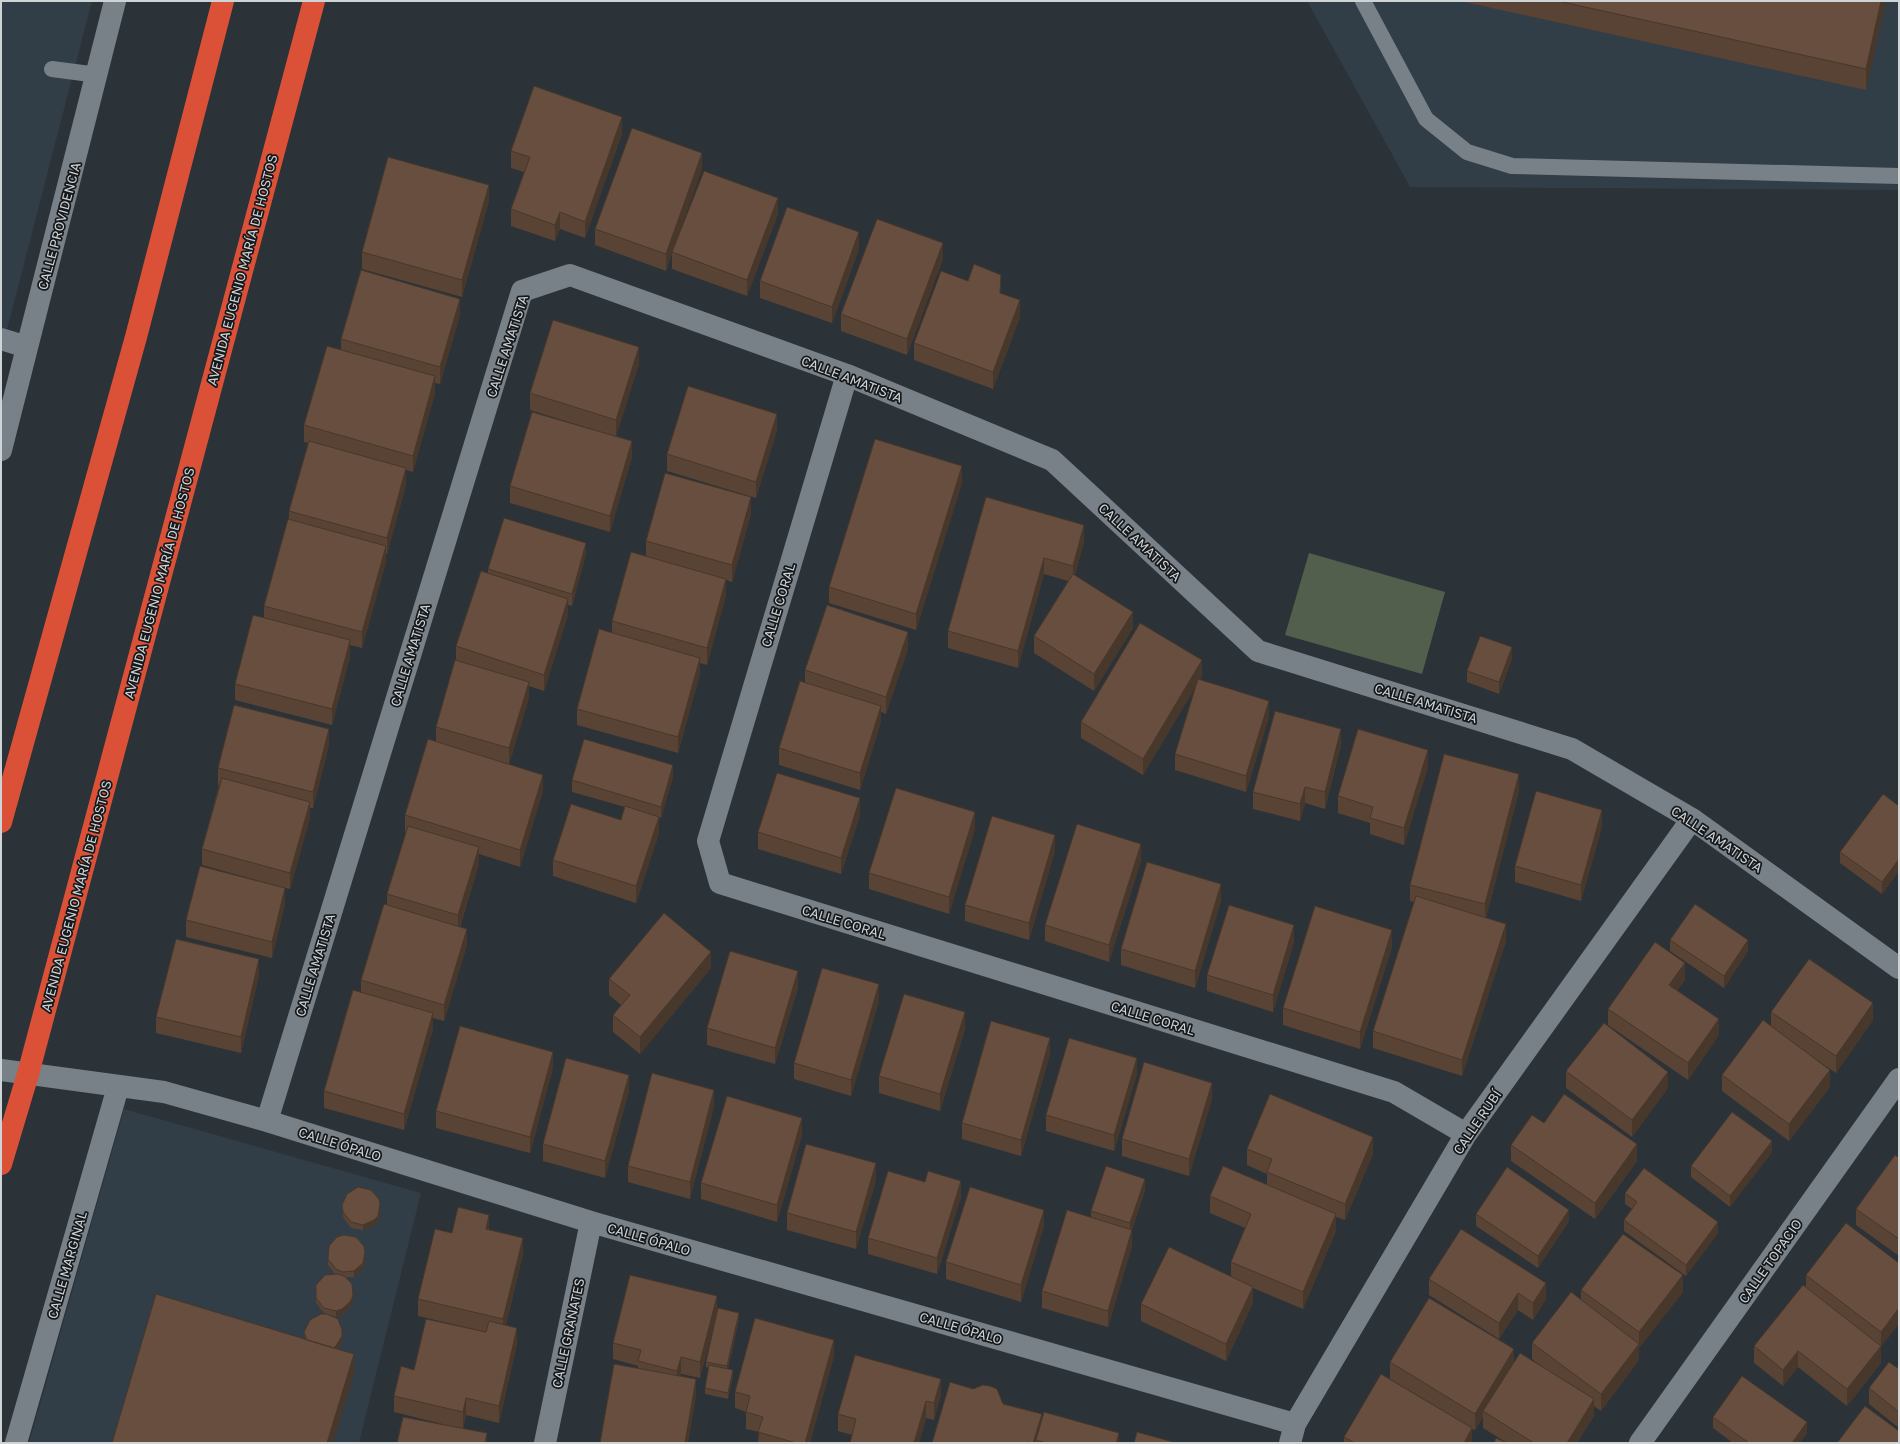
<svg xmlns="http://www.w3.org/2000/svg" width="1900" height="1444" font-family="'Golos Text',sans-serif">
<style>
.built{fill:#313d47}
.green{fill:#525f4d}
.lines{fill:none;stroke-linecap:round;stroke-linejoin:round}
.lane{stroke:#798188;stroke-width:16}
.street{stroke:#798188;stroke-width:22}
.highway{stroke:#db5137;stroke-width:22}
.wall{fill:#594335}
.shaded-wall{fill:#48372b}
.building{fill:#674e3e;stroke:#48372b}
.labels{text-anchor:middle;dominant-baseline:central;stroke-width:3.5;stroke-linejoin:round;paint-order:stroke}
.street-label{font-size:13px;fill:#ced3d6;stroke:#16191c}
</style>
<rect width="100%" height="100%" fill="#2b3238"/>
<path class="built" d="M1 1H92L1 353Z
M1307 1H1899V190L1410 187Z
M124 1109 421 1193 359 1443H29Z"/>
<path class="green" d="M1309 553 1445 592 1422 674 1285 635Z"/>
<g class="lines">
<path class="lane" d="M1363 1 1426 119 1467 152 1512 166 1899 176
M52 69 98 75"/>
<path class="street" d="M1 339 27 347
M847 375 708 841 720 883 1394 1092 1466 1134
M1 450 115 1
M1 1070 164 1092 267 1121 591 1222 1295 1424
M267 1121 522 291 570 275 847 375 1052 460 1258 651 1572 749 1692 819 1899 968
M16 1443 118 1087
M545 1443 591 1222
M1290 1443 1295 1424 1466 1134 1692 819
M1640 1443 1899 1079"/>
<path class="highway" d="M1 822 136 337 223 1
M1 1164 28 1074 314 1"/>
</g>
<path class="wall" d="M1460 1H1886L1866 90Z
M622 134 585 238 560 229 555 241 511 226V209L524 172 511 168V151Z
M702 169 675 245 778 214 747 296 672 269V253L666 271 595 245V229Z
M489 201 462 297 362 269V252Z
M859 249 832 323 760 298V281Z
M943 259 907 355 841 331V314Z
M968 281 1001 293 1020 317 993 389 914 360V343Z
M460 315 440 384 435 383V393L413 472 406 470V485L387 554H386V562L362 648 350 645V657L332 725 235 700V684L264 618V606L289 520V511L308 443 304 442V425L341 349V339Z
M639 364 616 436 632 457 610 532 510 503V486L591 429 530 410V393Z
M777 430 756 498 667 471V454Z
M962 483 916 630 829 603V587Z
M986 497 1084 542 1075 575 1133 628 1094 691 1034 653V636L1068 581 1044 574 1018 668 948 648V631Z
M751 514 732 582 726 580V595L707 665 700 663V674L678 753 577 725V709L612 633V621L646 556V541Z
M586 554 572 606 568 605V615L544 691 529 686V698L509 764 543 791 520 867 479 854V864L460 927 467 945 444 1021 433 1018V1029L404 1130 324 1108V1091L361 993V980L387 905V894L406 832 405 831V815L436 742V727L456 660V646L488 573V569Z
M908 649 886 714 881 712V722L860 790 779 765V748L805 683V670Z
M1512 659 1499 694 1467 682V671Z
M1202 676 1200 680 1269 717 1246 792 1175 770V754L1196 686 1143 775 1081 738V722Z
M329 745 313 808H310V818L290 889 285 888V904L272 958 186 937V920L277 886 202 865V849L219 785H218V768Z
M1341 745 1325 809 1305 803 1300 821 1253 809V792Z
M1428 767 1404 845 1370 834V823L1338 813V796Z
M673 777 661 818 659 817V833L636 903 553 876V860L621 820 625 807 572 792V780Z
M1519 791 1486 918 1506 941 1462 1076 1373 1048V1031L1414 902 1410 901V885Z
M1899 806V871L1882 894 1840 863V852Z
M860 815 841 874 758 849V832Z
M1602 827 1581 901 1515 882V866Z
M975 829 949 914 869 889V873Z
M1055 851 1029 940 965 921V905Z
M1141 861 1109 962 1045 941V925Z
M1899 898V911H1898V900Z
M1221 901 1195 988 1121 965V949Z
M1670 940 1748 951 1724 988 1670 951Z
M1294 942 1273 1012 1207 991V975Z
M1392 947 1360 1049 1283 1025V1008Z
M711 968 640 1054 613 1032V1015L621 1005 609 995V979Z
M259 975 241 1053 156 1033V1017Z
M1685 980 1677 990 1719 1035 1688 1080 1608 1025V1009Z
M798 988 775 1064 707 1045V1028Z
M879 1001 851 1096 794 1079V1063Z
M1771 1012 1873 1020 1836 1073 1818 1061 1830 1087 1789 1141 1722 1091V1075L1771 1026Z
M965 1029 940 1111 879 1093V1076Z
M1050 1054 1021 1156 962 1139V1123Z
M553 1068 530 1153 436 1128V1111Z
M1566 1071 1668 1088 1632 1137 1566 1088Z
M1137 1074 1114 1151 1046 1131V1115Z
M629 1091 605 1178 543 1161V1144Z
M1212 1099 1189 1176 1122 1156V1139Z
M714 1106 690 1199 628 1182V1166Z
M1544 1123 1637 1161 1595 1219 1511 1161V1145Z
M802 1135 777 1222 701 1199V1183Z
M1247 1149 1373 1154 1345 1220 1336 1217V1231L1303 1309 1253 1288V1303L1226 1361 1141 1321V1304L1231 1276V1262L1245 1228 1210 1213V1196L1267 1185V1174L1247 1165Z
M1772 1152 1730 1207 1691 1177V1166Z
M1899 1158V1256L1856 1225V1209Z
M876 1180 856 1249 787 1230V1213Z
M1145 1190 1132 1230V1246L1108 1327 1042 1308V1291L1091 1217V1211Z
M1625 1193 1718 1233 1686 1276 1624 1231V1220L1632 1209 1625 1204Z
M961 1197 937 1274 868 1254V1238Z
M342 1205 380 1210 378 1221 374 1226 363 1230 351 1228 343 1217Z
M1476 1214 1569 1221 1538 1268 1476 1226Z
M1044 1226 1021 1302 946 1279V1262Z
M1461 1229 1546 1299 1533 1320 1518 1310 1499 1339 1429 1295V1279Z
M489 1230 523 1254 506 1325 517 1344 499 1423 466 1415 463 1429 487 1443 462 1429 394 1412V1396L414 1370 486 1332 418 1316V1299L452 1233Z
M365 1257 363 1269 354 1277H345L353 1302 350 1307 342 1315 336 1317 328 1314 342 1342 338 1349 354 1375 305 1339 304 1332 326 1314 324 1313 316 1303V1285L335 1274 328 1265V1259Z
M1899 1263 1881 1347V1363L1847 1406 1798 1367 1783 1386 1754 1363V1346L1806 1287V1275Z
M1581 1290 1683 1292 1639 1348V1360L1601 1411 1594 1406V1416L1577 1443H1507L1483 1428V1417L1475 1430 1472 1429V1443H1344V1437L1437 1407 1390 1379V1362H1514L1539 1365 1532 1359V1343L1581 1300Z
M717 1313 700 1378 681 1374 680 1376 696 1395 688 1443H600L638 1368V1366L613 1359V1343Z
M739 1319 728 1369 733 1376 728 1399 705 1394V1388L709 1368 706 1367V1362Z
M834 1356 810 1443H758L759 1432 746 1429V1412L735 1408V1392Z
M1899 1369V1428L1869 1404V1388Z
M941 1395 934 1420 926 1418 919 1443H850L852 1435 838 1431V1414Z
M1003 1404 1042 1419 1119 1443H932Z
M1713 1417 1807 1433 1800 1443H1733L1713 1428Z"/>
<path class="shaded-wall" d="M1881 1H1886L1866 90V69Z
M622 117V134L585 238V222Z
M702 153V169L666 271V254Z
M489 185V201L462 297V280Z
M778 198V214L747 296V280Z
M560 212V229L555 241V225Z
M859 232V249L832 323V307Z
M943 243V259L907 355V339Z
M460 299V315L440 384V367Z
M1020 300V317L993 389V372Z
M639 347V364L616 437V420Z
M435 376V393L413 472V456Z
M777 414V430L756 498V482Z
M632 441V457L610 532V516Z
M962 466V483L916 630V614Z
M406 468V485L387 554V538Z
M751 497V514L732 582V565Z
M1084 525V542L1073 583V566Z
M586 543V554L572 606V594Z
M386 546V562L362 648V632Z
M1044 558V574L1018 668V651Z
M726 579V595L707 665V648Z
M568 599V615L544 691V675Z
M1133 612V628L1094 691V674Z
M908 632V649L886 714V697Z
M350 640V657L332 725V709Z
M1512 647V659L1499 694V682Z
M700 658V674L678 753V737Z
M1202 660V676L1143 775V759Z
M529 682V698L509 765V748Z
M1269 701V717L1246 792V776Z
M881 706V722L860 790V773Z
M329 729V745L313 808V792Z
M1341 729V745L1325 809V792Z
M1428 750V767L1404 845V828Z
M673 765V777L661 818V807Z
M1519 774V791L1485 921V904Z
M543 775V791L520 867V850Z
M1305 787V803L1300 821V804Z
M860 798V815L841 874V858Z
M310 802V818L290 889V873Z
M1602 810V827L1581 901V885Z
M975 812V829L949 914V897Z
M659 817V833L636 903V886Z
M1055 835V851L1029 940V923Z
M1141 844V861L1109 962V945Z
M479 847V864L458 931V915Z
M1899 859V871L1882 894V882Z
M1221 884V901L1195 988V971Z
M285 888V904L272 958V942Z
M1506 924V941L1462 1076V1060Z
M1294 925V942L1273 1012V995Z
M467 929V945L444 1021V1005Z
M1392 930V947L1360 1049V1032Z
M1748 940V951L1724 988V976Z
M711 952V968L640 1054V1037Z
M259 959V975L241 1053V1037Z
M1685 963V980L1669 1002V985Z
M798 971V988L775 1064V1048Z
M879 984V1001L851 1096V1080Z
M1873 1003V1020L1836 1073V1056Z
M965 1012V1029L940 1111V1094Z
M433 1013V1029L404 1130V1114Z
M1719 1019V1035L1688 1080V1063Z
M1050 1038V1054L1021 1156V1140Z
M553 1052V1068L530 1153V1137Z
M1137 1058V1074L1114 1151V1135Z
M1830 1070V1087L1789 1141V1124Z
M1668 1072V1088L1632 1137V1120Z
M629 1075V1091L605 1178V1161Z
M1212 1083V1099L1189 1176V1159Z
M714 1090V1106L690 1199V1182Z
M802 1118V1135L777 1222V1205Z
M1373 1137V1154L1345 1220V1204Z
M1772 1141V1152L1730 1207V1196Z
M1637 1144V1161L1595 1219V1203Z
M876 1163V1180L856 1249V1232Z
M1145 1179V1190L1130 1235V1223Z
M961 1181V1197L937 1274V1258Z
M380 1204V1210L378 1221 374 1226 363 1230V1225Z
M1044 1210V1226L1021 1302V1285Z
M1569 1210V1221L1538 1268V1256Z
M1336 1214V1231L1303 1309V1292Z
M489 1215V1231L486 1229Z
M1718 1222V1233L1686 1276V1265Z
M1132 1230V1246L1108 1327V1311Z
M523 1238V1254L503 1336V1319Z
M365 1252V1257L363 1269 354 1277V1271Z
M1683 1275V1292L1639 1348V1360L1601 1411V1394L1639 1344V1332Z
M1546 1283V1299L1533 1320V1303Z
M1253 1287V1303L1226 1361V1344Z
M1518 1293V1310L1499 1339V1323Z
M353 1296V1302L350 1307 342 1315 336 1317V1311Z
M717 1296V1313L700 1378V1362Z
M1899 1308V1324L1881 1347V1363L1847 1406V1389L1881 1347V1332Z
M739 1313V1319L727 1372V1366Z
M517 1328V1344L499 1423V1406Z
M342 1330V1342L336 1352 325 1351Z
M834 1340V1356L810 1443H805Z
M1514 1349V1365L1483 1411V1417L1475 1430V1414Z
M1798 1351V1367L1783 1386V1370Z
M354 1354V1375L333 1443H327Z
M681 1357V1374L677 1387V1371Z
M733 1370V1376L728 1399V1393Z
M696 1379V1395L688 1443H685Z
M941 1379V1395L934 1420V1403Z
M466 1398V1415L463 1429V1412Z
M1594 1399V1416L1577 1443H1567Z
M926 1401V1418L919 1443H914Z
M1042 1414V1431L1036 1440V1443H1033Z
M1807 1422V1433L1800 1443H1792Z
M1472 1428V1443H1464Z
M487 1433V1443H485Z
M1119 1433V1443H1116Z"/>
<path class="building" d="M1558 1H1881L1866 69Z
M534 86 622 117 585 222 560 212 555 225 511 209 530 157 511 151Z
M632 128 702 153 666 254 595 229Z
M388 157 489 185 462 280 362 252Z
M704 171 778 198 747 280 672 252Z
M787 207 859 232 832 307 760 281Z
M877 219 943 243 907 339 841 314Z
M974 264 1001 275 1000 293 1020 300 993 372 914 343 941 271 968 281Z
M361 270 460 299 440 367 341 339Z
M553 320 639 347 616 420 530 393Z
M327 346 435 376 413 456 304 425Z
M688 386 777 414 756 482 667 454Z
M532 412 632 441 610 516 510 486Z
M875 439 962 466 916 614 829 587Z
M309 441 406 468 387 538 289 511Z
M665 473 751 497 732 565 646 541Z
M986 497 1084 525 1073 566 1044 558 1018 651 948 631Z
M504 518 586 543 572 594 488 569Z
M288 519 386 546 362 632 264 606Z
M631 552 726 579 707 648 612 621Z
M481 571 568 599 544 675 456 646Z
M1073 574 1133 612 1094 674 1034 636Z
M827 605 908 632 886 697 805 670Z
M253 615 350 640 332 709 235 684Z
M1140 623 1202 660 1143 759 1081 722Z
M599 629 700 658 678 737 577 709Z
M1480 636 1512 647 1499 682 1467 671Z
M455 660 529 682 509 748 436 727Z
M1198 679 1269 701 1246 776 1175 754Z
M800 681 881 706 860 773 779 748Z
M234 705 329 729 313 792 218 768Z
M1275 711 1341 729 1325 792 1305 787 1300 804 1253 792Z
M1358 729 1428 750 1404 828 1370 818 1373 807 1338 796Z
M428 739 543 775 520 850 405 815Z
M584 739 673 765 661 807 572 780Z
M1444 754 1519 774 1485 904 1410 885Z
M777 773 860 798 841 858 758 832Z
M222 778 310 802 290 873 202 849Z
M896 788 975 812 949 897 869 873Z
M1536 791 1602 810 1581 885 1515 866Z
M1883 794 1899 806V859L1882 882 1840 852Z
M571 804 621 820 625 806 659 817 636 886 553 860Z
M992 816 1055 835 1029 923 965 905Z
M1077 824 1141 844 1109 945 1045 925Z
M408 826 479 847 458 915 387 894Z
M1147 862 1221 884 1195 971 1121 949Z
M200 866 285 888 272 942 186 920Z
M1416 896 1506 924 1462 1060 1373 1031Z
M384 904 467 929 444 1005 361 980Z
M1695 904 1748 940 1724 976 1670 940Z
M1229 905 1294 925 1273 995 1207 975Z
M1315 906 1392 930 1360 1032 1283 1008Z
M664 913 711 952 640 1037 613 1015 630 995 609 979Z
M176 939 259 959 241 1037 156 1017Z
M1655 942 1685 963 1669 985 1719 1019 1688 1063 1608 1009Z
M730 951 798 971 775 1048 707 1028Z
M1809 959 1873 1003 1836 1056 1771 1012Z
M822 968 879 984 851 1080 794 1063Z
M353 990 433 1013 404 1114 324 1091Z
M904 994 965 1012 940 1094 879 1076Z
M1763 1020 1830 1070 1789 1124 1722 1075Z
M991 1021 1050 1038 1021 1140 962 1123Z
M1604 1023 1668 1072 1632 1120 1566 1071Z
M460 1026 553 1052 530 1137 436 1111Z
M1069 1038 1137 1058 1114 1135 1046 1115Z
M566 1058 629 1075 605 1161 543 1144Z
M1144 1062 1212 1083 1189 1159 1122 1139Z
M652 1073 714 1090 690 1182 628 1166Z
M1270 1094 1373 1137 1345 1204 1267 1172 1272 1159 1247 1149Z
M1564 1094 1637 1144 1595 1203 1511 1145 1532 1115 1544 1123Z
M727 1096 802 1118 777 1205 701 1183Z
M1732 1112 1772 1141 1730 1196 1691 1166Z
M806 1144 876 1163 856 1232 787 1213Z
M1895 1155 1899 1158V1239L1856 1209Z
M1106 1166 1145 1179 1130 1223 1091 1211Z
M1223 1166 1336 1214 1303 1292 1231 1262 1251 1214 1210 1196Z
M1507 1167 1569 1210 1538 1256 1476 1214Z
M1644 1168 1718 1222 1686 1265 1624 1220 1637 1202 1625 1193Z
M888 1171 925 1182 928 1171 961 1181 937 1258 868 1238Z
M358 1187 371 1190 379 1199 380 1204 378 1216 374 1220 363 1225 351 1222 343 1212 342 1205 347 1194Z
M970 1187 1044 1210 1021 1285 946 1262Z
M458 1207 489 1215 486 1229 523 1238 503 1319 418 1299 435 1229 452 1233Z
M1067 1210 1132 1230 1108 1311 1042 1291Z
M1846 1223 1899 1263V1308L1881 1332 1806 1275Z
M1461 1229 1546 1283 1533 1303 1518 1293 1499 1323 1429 1279Z
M1623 1234 1683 1275 1639 1332 1581 1290Z
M344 1235 356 1237 364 1246 365 1252 363 1263 354 1271 343 1272 336 1269 328 1259 329 1246 337 1237Z
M1169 1247 1253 1287 1226 1344 1141 1304Z
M338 1274 344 1276 352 1284 353 1296 350 1302 342 1309 336 1311 324 1308 316 1298V1285L325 1275Z
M630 1275 717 1296 700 1362 681 1357 677 1371 638 1361 641 1350 613 1343Z
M1803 1285 1881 1346 1847 1389 1798 1351 1783 1370 1754 1346Z
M1571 1292 1639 1344 1601 1394 1532 1343Z
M156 1294 354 1354 327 1443H112Z
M1429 1298 1514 1349 1475 1414 1390 1362Z
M718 1308 739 1313 727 1366 706 1362Z
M321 1314H327L338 1319 342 1330V1336L336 1346 333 1348 307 1340 304 1332 310 1320Z
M755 1318 834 1340 805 1443H796L758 1432 763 1417 746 1412 750 1396 735 1392Z
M426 1319 486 1332 489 1321 517 1328 499 1406 466 1398 463 1412 394 1396 401 1366 414 1370Z
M1520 1353 1594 1399 1567 1443H1534L1483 1411Z
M855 1355 941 1379 934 1403 926 1401 914 1443H850L856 1419 838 1414Z
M1889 1362 1899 1369V1412L1869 1388Z
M614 1364 696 1379 685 1443H600Z
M709 1365 733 1370 728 1393 705 1388Z
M1381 1374 1472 1428 1464 1443H1355L1344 1437Z
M1742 1376 1807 1422 1792 1443H1749L1713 1417Z
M950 1382 973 1389 983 1385 990 1386 997 1389 1003 1404 1042 1414 1033 1443 1026 1442V1443H932Z
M1865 1406 1899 1431V1443H1837Z
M1044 1412 1119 1433 1116 1443H1046L1036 1440Z
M403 1417 487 1433 485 1443H397Z
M1137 1432 1177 1443H1134Z
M1496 1438 1507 1443H1494Z"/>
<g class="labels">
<g class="street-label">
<text transform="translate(59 226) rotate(-75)">CALLE PROVIDENCIA</text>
<text transform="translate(242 270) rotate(-75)">AVENIDA EUGENIO MARÍA DE HOSTOS</text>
<text transform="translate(507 346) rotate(-72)">CALLE AMATISTA</text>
<text transform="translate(852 379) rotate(21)">CALLE AMATISTA</text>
<text transform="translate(1140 542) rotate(43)">CALLE AMATISTA</text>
<text transform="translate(159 583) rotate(-75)">AVENIDA EUGENIO MARÍA DE HOSTOS</text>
<text transform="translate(778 605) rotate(-73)">CALLE CORAL</text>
<text transform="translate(410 655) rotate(-73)">CALLE AMATISTA</text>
<text transform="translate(1426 703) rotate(17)">CALLE AMATISTA</text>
<text transform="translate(1717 839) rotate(34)">CALLE AMATISTA</text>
<text transform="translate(76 896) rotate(-75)">AVENIDA EUGENIO MARÍA DE HOSTOS</text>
<text transform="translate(844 922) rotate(17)">CALLE CORAL</text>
<text transform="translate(315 965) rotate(-73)">CALLE AMATISTA</text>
<text transform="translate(1153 1018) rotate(17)">CALLE CORAL</text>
<text transform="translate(1477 1122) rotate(-56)">CALLE RUBÍ</text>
<text transform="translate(340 1144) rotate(17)">CALLE ÓPALO</text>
<text transform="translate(649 1239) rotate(16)">CALLE ÓPALO</text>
<text transform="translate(1770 1261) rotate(-55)">CALLE TOPACIO</text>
<text transform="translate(67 1265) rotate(-74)">CALLE MARGINAL</text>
<text transform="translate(961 1328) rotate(16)">CALLE ÓPALO</text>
<text transform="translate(568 1333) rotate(-78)">CALLE GRANATES</text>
</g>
</g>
<rect width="1900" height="1444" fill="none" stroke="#ced3d6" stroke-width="4"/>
</svg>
